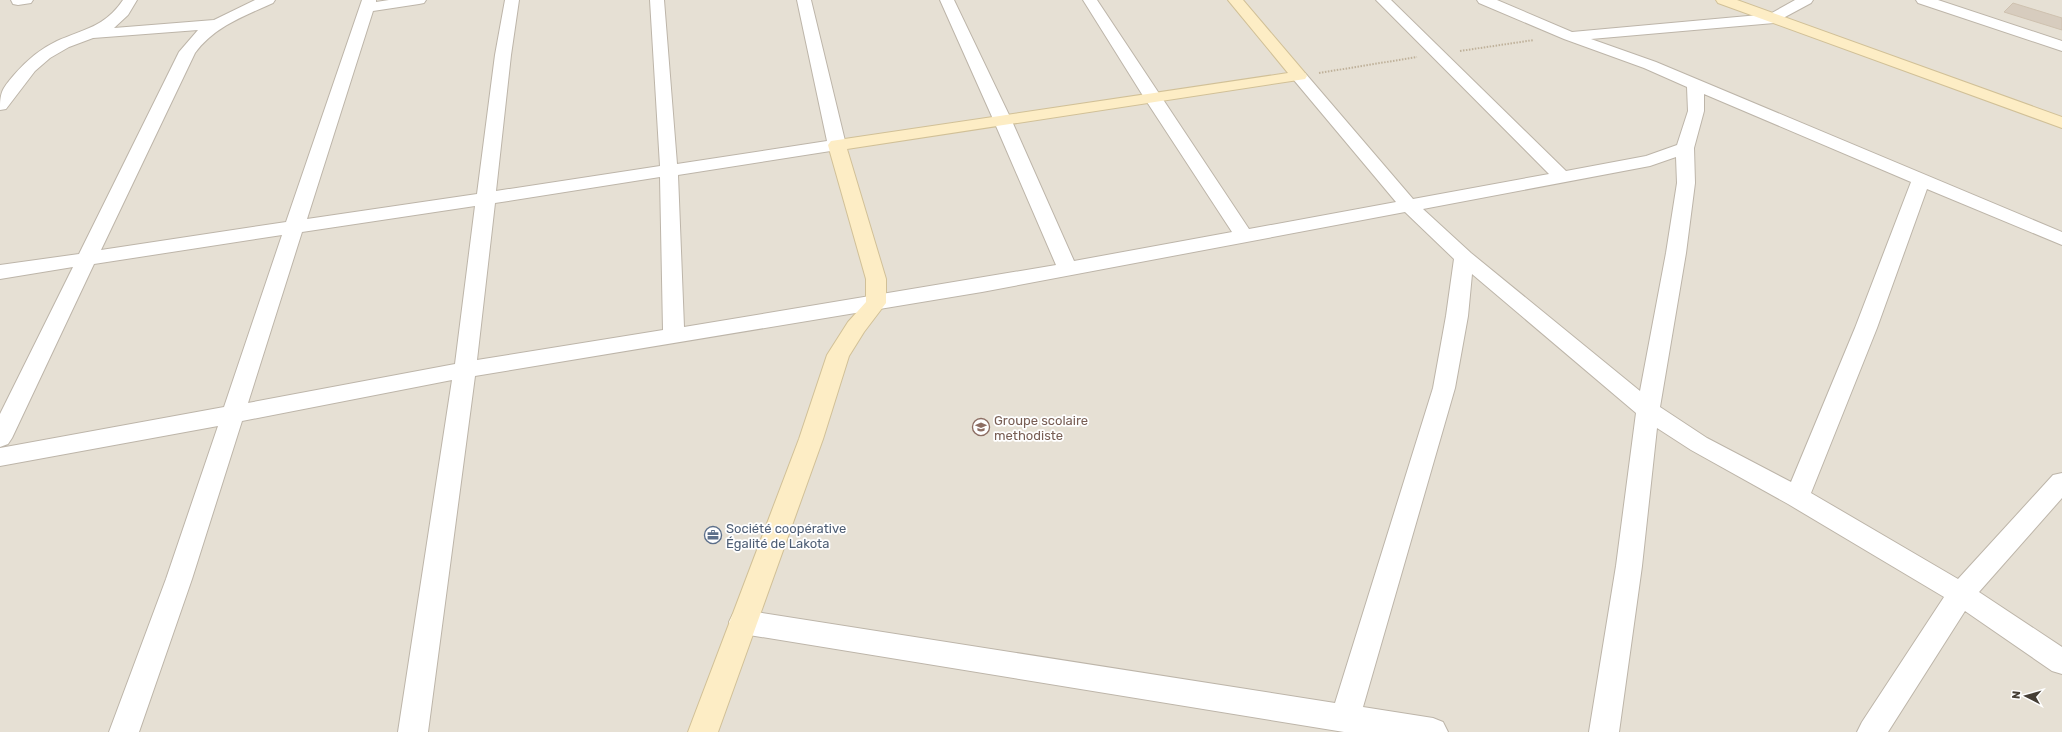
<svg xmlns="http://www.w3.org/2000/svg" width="2062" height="732" font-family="Rubik,sans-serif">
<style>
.residential{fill:#e6e0d4}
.building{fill:#d7ccbe;stroke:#cec1af}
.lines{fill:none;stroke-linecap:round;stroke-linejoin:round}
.street-casing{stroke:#bdb5a9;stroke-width:2}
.secondary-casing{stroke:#d1c097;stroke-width:2}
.path{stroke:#bfb19a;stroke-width:2;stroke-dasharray:1.5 1.5;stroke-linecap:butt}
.street{fill:#fff;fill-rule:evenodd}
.secondary{fill:#fdedc5;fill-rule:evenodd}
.labels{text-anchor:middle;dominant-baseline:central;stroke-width:3.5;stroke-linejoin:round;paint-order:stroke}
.education-label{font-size:13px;fill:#785e54;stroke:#fff;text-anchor:start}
.service-label{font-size:13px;fill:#4e5e75;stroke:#fff;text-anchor:start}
</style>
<rect width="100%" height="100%" fill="#f2eee6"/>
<path class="residential" d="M0 0H2062V732H0Z"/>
<path class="building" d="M2013 3 2062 18V30L2004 12Z"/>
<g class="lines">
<g class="street-casing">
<path id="street" d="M11 0H33L31 3 18 5 13 4Z
M123 0H137L128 15 114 28 214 20 255 0H275L273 3C244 16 214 27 195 53L101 250 286 222 362 0H376V2L389 0H426L424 3 419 4 373 11 307 219 477 194 495 55 505 0H519L511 55 496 191 660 166 650 0H664L677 164 827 141 797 0H811L846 145 843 149 837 150 678 175 684 327 1056 265 993 119 940 0H954L1011 119 1074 261 1232 232 1145 99 1083 0H1097L1249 229 1396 202 1293 79 1291 76 1293 73H1305L1413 199 1549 174 1376 0H1391L1566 171 1646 156 1677 145 1688 111 1687 87 1644 68 1564 39 1479 3 1477 0H1497L1572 32 1770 14 1795 0H1813L1811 3 1774 23 1591 39 1656 62 2062 232V245L1927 189 1877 328 1811 493 1958 579 2053 475 2062 473V498L1979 592 2062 647V674L2052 671 1965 611 1888 732H1857L1862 722 1944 597 1788 504 1691 450 1657 428 1642 566 1619 732H1589L1616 566 1636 413 1472 274 1468 316 1455 388 1363 707 1433 718 1443 722 1448 732H1344L743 634 733 630 729 622 733 614 743 610 1335 703 1433 388 1446 316 1454 259 1405 212 982 292 475 376 428 732H398L452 380 242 421 192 579 139 732H109L166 579 218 426 0 466V448L224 407 282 235 94 264 12 438 8 444 0 447V414L73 267 0 279V265L79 254 179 52 198 30 93 38 69 47 50 58 35 71 6 109 0 110C0 92 2 89 14 75 26 61 40 49 57 41 84 29 105 27 123 0ZM1704 94 1911 182 1855 328 1791 482 1707 438 1660 407 1686 253 1695 183 1694 148 1704 111ZM1676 157 1677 183 1666 253 1640 391 1471 253 1423 209 1650 166ZM660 177 663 330 477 360 495 203ZM475 206 455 364 248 403 302 232Z
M1916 0H1938L2062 41V51L1918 3Z"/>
</g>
<g class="secondary-casing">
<path id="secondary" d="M1228 0H1243L1305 73 1307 76 1305 79 847 149 886 279V303L864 332 849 356 823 439 718 732H688L799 439 827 355 848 322 866 302V279L828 145 831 141 1288 73Z
M1716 0H1737L2062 117V128L1718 3Z"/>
</g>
<path class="path" d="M1460 51 1534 40
M1319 73 1417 57"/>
<use href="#street" class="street"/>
<use href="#secondary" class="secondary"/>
</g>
<defs>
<g id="school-ring" transform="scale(0.9)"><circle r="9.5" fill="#fff" stroke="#8d6e63" stroke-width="1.5"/><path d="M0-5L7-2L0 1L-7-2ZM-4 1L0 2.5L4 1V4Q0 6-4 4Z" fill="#8d6e63"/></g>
<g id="office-ring" transform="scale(0.9)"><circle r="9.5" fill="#fff" stroke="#5c6f8a" stroke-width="1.5"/><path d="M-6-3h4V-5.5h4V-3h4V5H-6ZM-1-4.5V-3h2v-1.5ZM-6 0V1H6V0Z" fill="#5c6f8a"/></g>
</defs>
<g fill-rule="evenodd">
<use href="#school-ring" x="981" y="427"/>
<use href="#office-ring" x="713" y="535"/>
</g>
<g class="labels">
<g class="education-label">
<text x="994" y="420">Groupe scolaire<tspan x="994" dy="15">methodiste</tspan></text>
</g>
<g class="service-label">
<text x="726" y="528">Société coopérative<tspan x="726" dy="15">Égalité de Lakota</tspan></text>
</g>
</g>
<g transform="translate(2026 696) rotate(276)" stroke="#ffffff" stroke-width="3" paint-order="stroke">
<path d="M0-3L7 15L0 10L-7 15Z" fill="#453e35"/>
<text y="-6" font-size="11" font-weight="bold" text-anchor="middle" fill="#453e35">N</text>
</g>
</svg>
